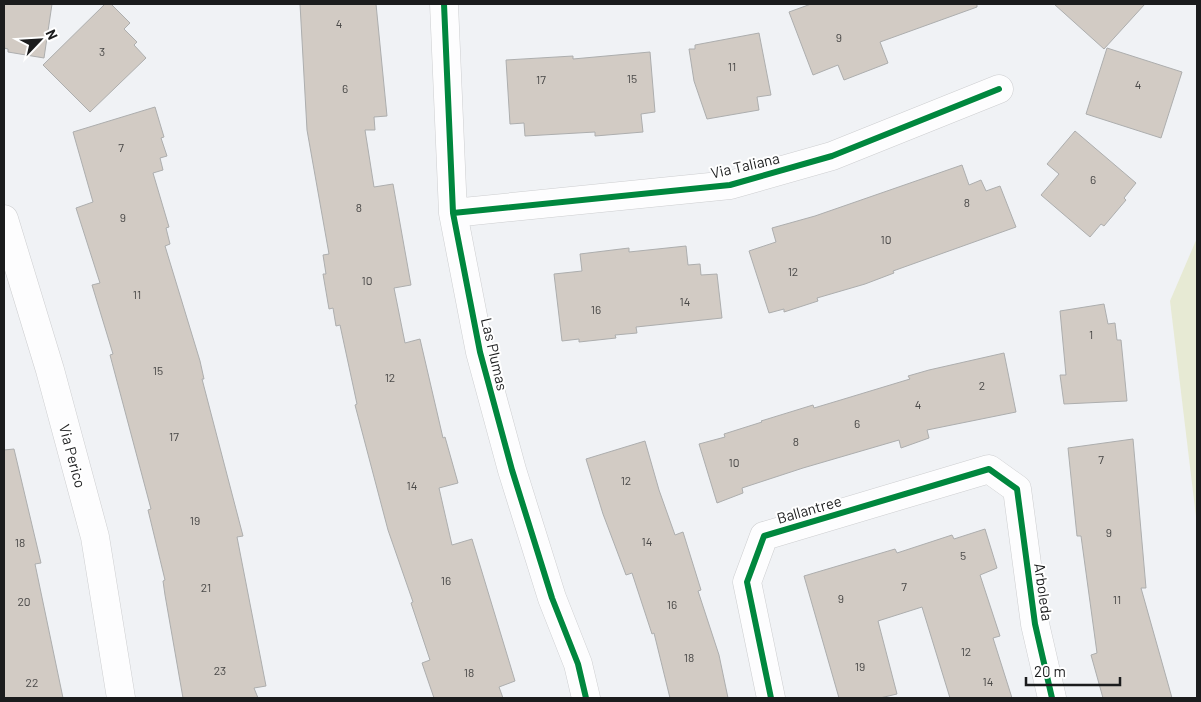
<svg xmlns="http://www.w3.org/2000/svg" width="1201" height="702" font-family="Barlow,sans-serif">
<style>
.green{fill:#e7ead4}
.building{fill:#d2cbc4;stroke:#adaeae}
.lines{fill:none;stroke-linecap:round;stroke-linejoin:round}
.street-casing{stroke:#cdced0;stroke-width:29}
.street{stroke:#fdfdfe;stroke-width:28}
.cycleway-casing{stroke:#fff;stroke-width:9}
.cycleway{stroke:#00873e;stroke-width:6}
.labels{text-anchor:middle;dominant-baseline:central;stroke-width:4;stroke-linejoin:round;paint-order:stroke}
.number-label{font-size:12px;fill:#494847}
.street-label{font-size:15px;fill:#1b1c1d;stroke:#fff}
</style>
<rect width="100%" height="100%" fill="#f0f2f5"/>
<path class="green" d="M1197 238V525L1170 301Z"/>
<path class="building" d="M4 4H52L44 58 8 52V49L4 48Z
M105 4H111L130 23 124 29 137 42 134 45 146 58 90 112 43 65Z
M300 4H376L387 116 374 117 375 130H365L374 187 393 184 411 285 394 288 405 343 420 339 443 438 445 437 458 483 439 488 452 545 472 539 515 681 499 687 503 698H434L422 663 430 660 411 603 413 602 388 530 355 405 357 404 340 325 336 326 333 308 329 309 323 274H326L323 255 329 254 307 130Z
M811 4H977V7L880 42 888 63 844 80 838 65 813 75 789 12Z
M1054 4H1145L1104 49Z
M759 33 771 95 757 97 759 110 707 119 694 81 689 49H695V45Z
M1107 48 1182 72 1161 138 1086 114Z
M650 52 655 112 641 114 643 132 595 136V132L525 136 524 123 510 124 506 60 573 56V59Z
M155 107 164 137 161 138 167 156 160 158 163 170 153 173 169 227 166 228 170 244 165 246 200 361 204 379H202L243 536 237 537 266 686 254 688 258 698H183L165 595 163 581 165 580 148 510 151 509 110 355 113 354 92 285 100 283 76 208 93 202 73 132Z
M1075 131 1136 183 1124 198 1126 200 1104 226 1101 224 1090 237 1041 195 1059 174 1047 164Z
M962 165 969 185 981 180 986 191 1000 186 1016 227 893 271 894 273 865 284 817 298 818 301 784 312V309L769 313 749 251 776 242 772 228 815 216Z
M686 246 688 265 700 264 701 275 717 274 722 318 636 327 637 333 615 335 616 338 579 342V339L562 341 554 274 582 271 580 254 629 248V252Z
M1104 304 1108 324 1115 323 1117 340H1121L1127 401 1064 404 1060 375H1066L1060 311Z
M1004 353 1016 412 927 430 929 438 901 448 899 440 803 468 742 488 743 493 717 503 699 444 725 437 724 434 762 422 761 421 813 405 814 408 844 399 910 379 908 376 929 370Z
M1133 439 1146 588H1141L1172 698H1103L1091 655 1097 653 1081 536H1077L1068 448Z
M645 441 659 490 675 535 683 532 701 590 698 591 719 655 728 698H670L654 633 652 634 632 573 626 575 603 514 586 459Z
M14 449 41 563 35 564 63 698H4V450Z
M985 529 997 568 980 575 1000 636 993 638 1012 698H950L922 607 878 621 897 694 880 698H839L804 576 895 549 897 553 952 535 954 539Z"/>
<g class="lines">
<g class="street-casing">
<path id="street" d="M444 4 453 213 480 352 512 470 552 598 578 664 586 698
M453 213 730 185 832 156 999 89
M4 219 50 370 95 537 121 698
M771 698 747 582 764 536 989 469 1017 489 1035 624 1052 698"/>
</g>
<use href="#street" class="street"/>
<g class="cycleway-casing">
<path id="cycleway" d="M444 4 453 213 480 352 512 470 552 598 578 664 586 698
M453 213 730 185 832 156 999 89
M771 698 747 582 764 536 989 469 1017 489 1035 624 1052 698"/>
</g>
<use href="#cycleway" class="cycleway"/>
</g>
<g class="labels">
<g class="number-label">
<text x="339" y="23">4</text>
<text x="839" y="37">9</text>
<text x="102" y="51">3</text>
<text x="732" y="66">11</text>
<text x="632" y="78">15</text>
<text x="541" y="79">17</text>
<text x="1138" y="84">4</text>
<text x="345" y="88">6</text>
<text x="121" y="147">7</text>
<text x="1093" y="179">6</text>
<text x="967" y="202">8</text>
<text x="359" y="207">8</text>
<text x="123" y="217">9</text>
<text x="886" y="239">10</text>
<text x="793" y="271">12</text>
<text x="367" y="280">10</text>
<text x="137" y="294">11</text>
<text x="685" y="301">14</text>
<text x="596" y="309">16</text>
<text x="1091" y="334">1</text>
<text x="158" y="370">15</text>
<text x="390" y="377">12</text>
<text x="982" y="385">2</text>
<text x="918" y="404">4</text>
<text x="857" y="423">6</text>
<text x="174" y="436">17</text>
<text x="796" y="441">8</text>
<text x="1101" y="459">7</text>
<text x="734" y="462">10</text>
<text x="626" y="480">12</text>
<text x="412" y="485">14</text>
<text x="195" y="520">19</text>
<text x="1109" y="532">9</text>
<text x="647" y="541">14</text>
<text x="20" y="542">18</text>
<text x="963" y="555">5</text>
<text x="446" y="580">16</text>
<text x="904" y="586">7</text>
<text x="206" y="587">21</text>
<text x="841" y="598">9</text>
<text x="1117" y="599">11</text>
<text x="24" y="601">20</text>
<text x="672" y="604">16</text>
<text x="966" y="651">12</text>
<text x="689" y="657">18</text>
<text x="860" y="666">19</text>
<text x="220" y="670">23</text>
<text x="469" y="672">18</text>
<text x="988" y="681">14</text>
<text x="32" y="682">22</text>
</g>
<g class="street-label">
<text transform="translate(745 165) rotate(-13)">Via Taliana</text>
<text transform="translate(495 354) rotate(77)">Las Plumas</text>
<text transform="translate(73 456) rotate(75)">Via Perico</text>
<text transform="translate(809 509) rotate(-16)">Ballantree</text>
<text transform="translate(1044 592) rotate(82)">Arboleda</text>
</g>
</g>
<rect width="1201" height="702" fill="none" stroke="#1b1c1d" stroke-width="10"/>
<g transform="translate(40 40) rotate(65)" stroke="#ffffff" stroke-width="4" paint-order="stroke">
<path d="M0-4L9 19L0 12L-9 19Z" fill="#1b1c1d"/>
<text y="-8" font-size="14" font-weight="bold" text-anchor="middle" fill="#1b1c1d">N</text>
</g>
<path d="M1026 677v8h94v-8" fill="none" stroke="#1b1c1d" stroke-width="2.5"/>
<text x="1034" y="677" font-size="15" fill="#1b1c1d" stroke="#ffffff" stroke-width="4" paint-order="stroke">20 m</text>
</svg>
